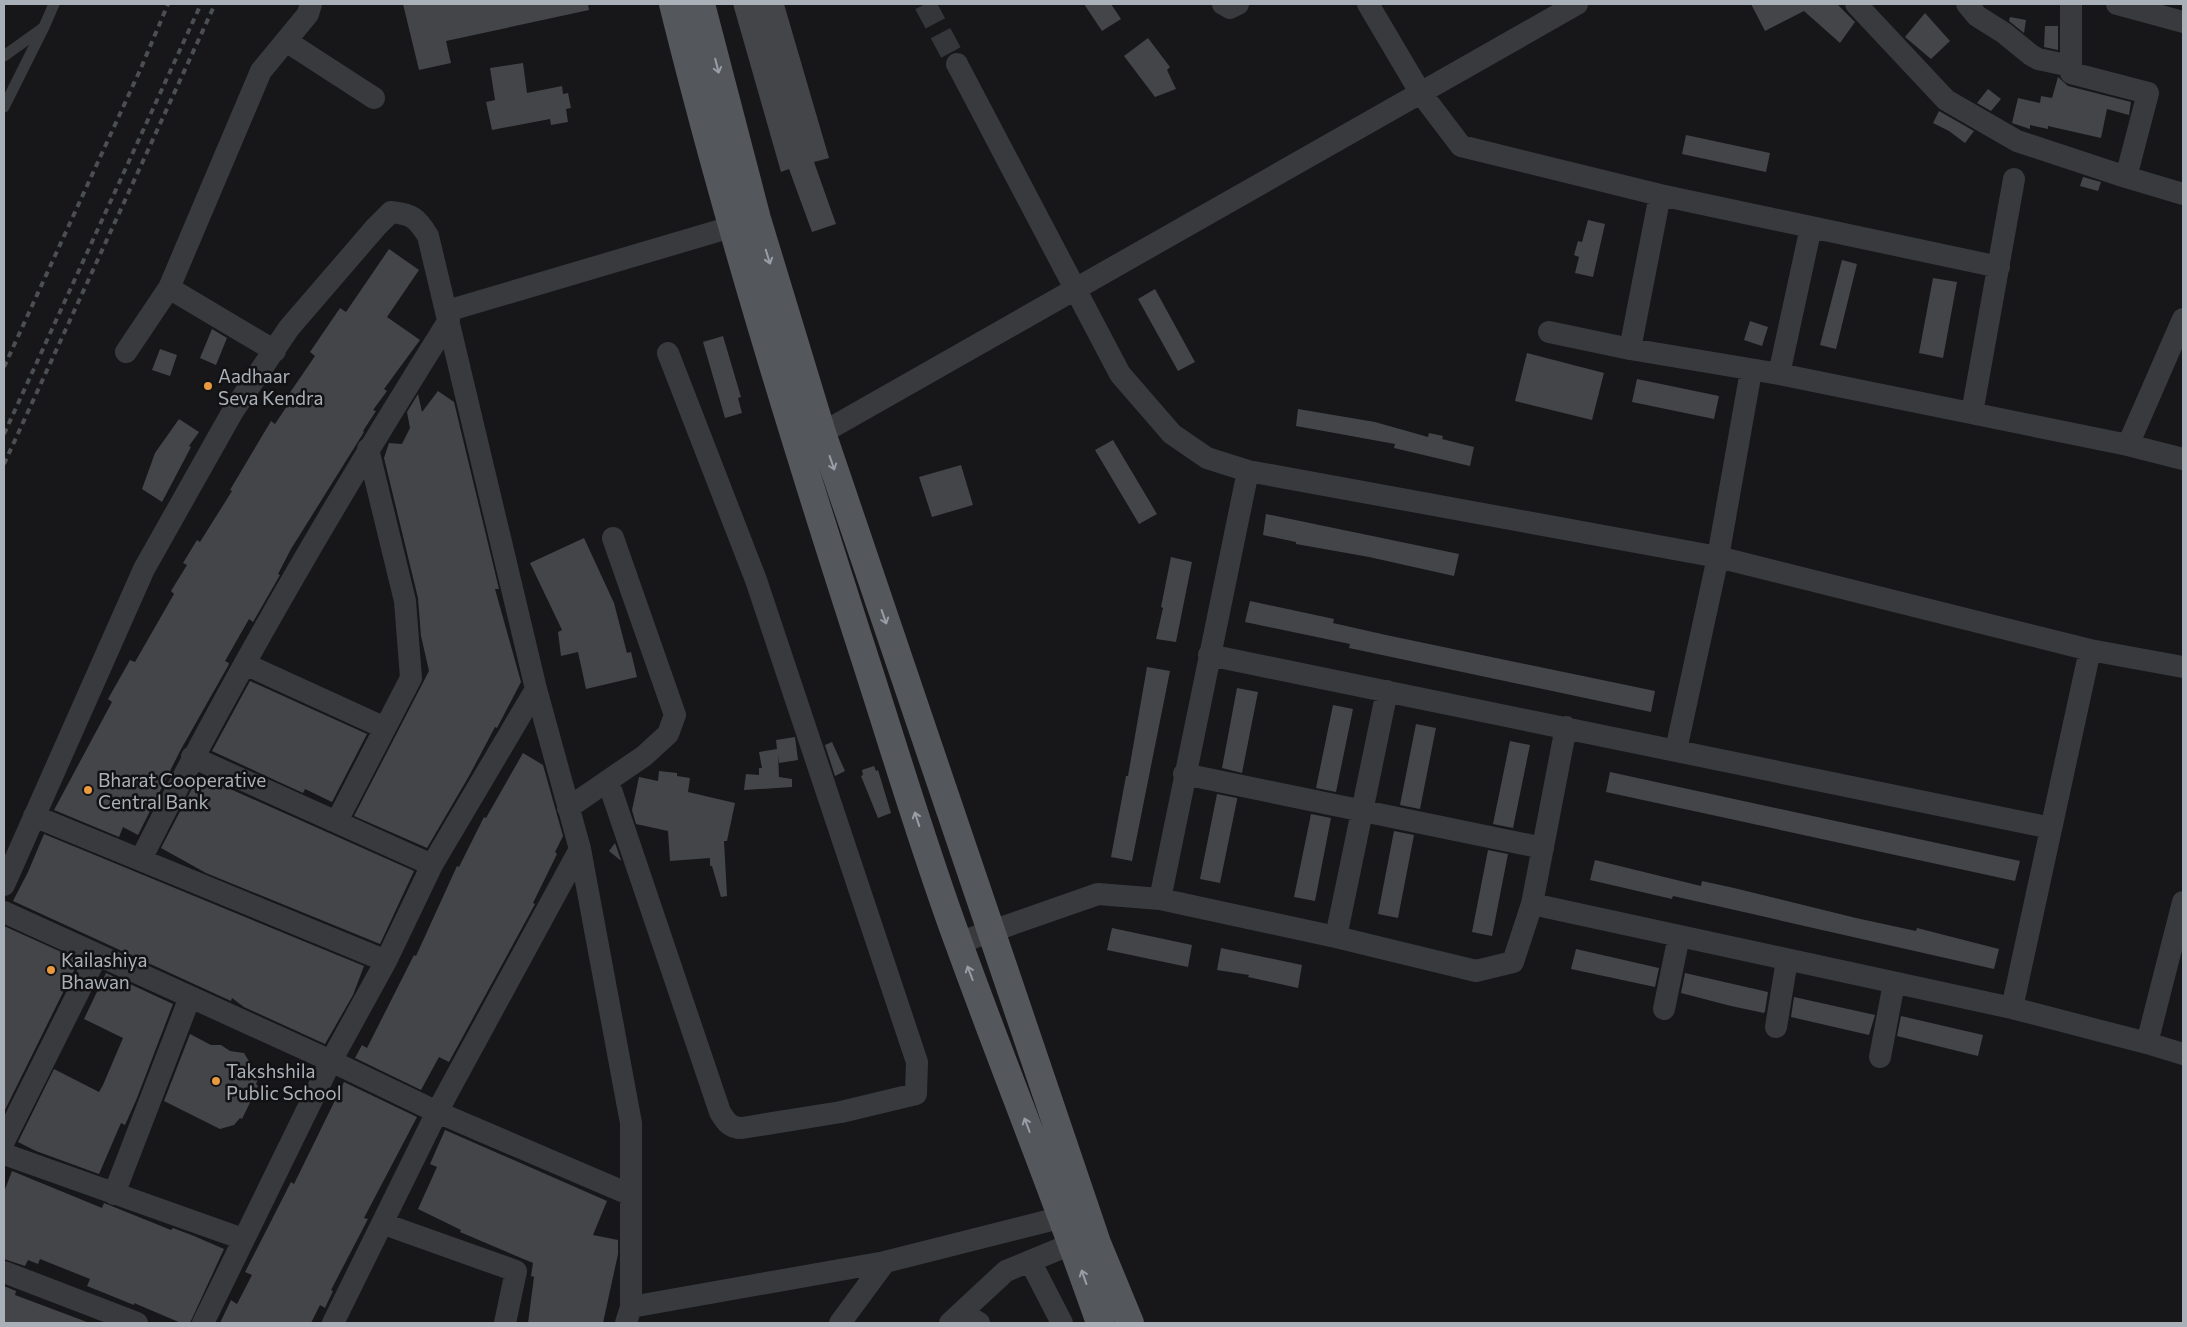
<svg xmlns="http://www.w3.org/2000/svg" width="2187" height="1327" font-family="Commissioner,sans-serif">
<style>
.building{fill:#444549}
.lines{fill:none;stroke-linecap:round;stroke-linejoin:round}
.street-tunnel{stroke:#343639;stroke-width:22;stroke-dasharray:22 11;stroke-linecap:butt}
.lane{stroke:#383a3e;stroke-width:11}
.street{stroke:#383a3e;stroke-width:22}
.primary{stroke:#54575c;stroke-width:28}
.rail{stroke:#4b4e52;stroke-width:4;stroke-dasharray:6 5;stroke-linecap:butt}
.oneway{stroke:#999ea6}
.poi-dot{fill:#e99a3e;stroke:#121214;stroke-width:2}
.labels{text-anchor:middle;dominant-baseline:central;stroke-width:5;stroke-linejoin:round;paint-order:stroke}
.poi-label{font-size:19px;fill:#aab0b8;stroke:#121214;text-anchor:start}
</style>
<rect width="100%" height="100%" fill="#171719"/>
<path class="building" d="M403 4H588L589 10 446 41 451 63 419 70Z
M733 4H784L829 158 814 162 836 224 812 232 789 169 781 172Z
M1084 4H1111L1121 19 1102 31Z
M1751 4H1837L1855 22 1840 43 1804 11 1765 31Z
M1925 13 1950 41 1931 59 1905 37Z
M2010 17 2026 20 2024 33 2009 21Z
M2045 26H2058V50L2044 47Z
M1148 38 1170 67 1167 70 1176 89 1155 97 1124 56Z
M523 63 527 93 562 86 563 94 568 93 571 108 566 109 568 122 551 125 550 119 492 130 486 102 495 100 490 68Z
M2058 77 2068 86 2131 102 2129 115 2107 109 2101 138 2048 126V129L2030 125V129L2012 123 2018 98 2040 103 2041 96 2052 98Z
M1988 89 2001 99 1991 111 1977 103Z
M1939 111 1974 131 1965 143 1949 131 1933 123Z
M1686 135 1770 153 1766 172 1682 154Z
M2083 177 2101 182 2098 191 2080 186Z
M1588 220 1605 224 1593 277 1575 273 1579 257 1574 255 1578 241 1582 242Z
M389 249 419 270 387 317 420 340 384 389 387 391 373 410 376 411 363 431 364 432 291 549 278 574 280 575 253 622 249 619 225 661 229 663 228 666 180 751 138 835 123 827 119 837 54 810 112 702 108 699 130 660 135 662 174 594 171 591 187 565 183 563 197 540 200 542 232 491 230 490 271 421 275 424 293 397 289 394 315 356 310 352 340 308 346 312Z
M1842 260 1857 264 1836 349 1820 345Z
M1933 278 1957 282 1943 358 1919 353Z
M1155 289 1195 362 1178 371 1138 299Z
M1750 321 1768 327 1762 346 1744 340Z
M212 329 227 338 216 365 200 358Z
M723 336 741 397 738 398 742 413 725 418 703 342Z
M160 349 177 355 170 376 152 370Z
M1527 353 1604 373 1592 420 1515 401Z
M1637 379 1719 396 1714 419 1632 402Z
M438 391 454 402 499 589H495L521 682 497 728 495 727 469 776 427 848 354 816 429 671 421 636 418 598 384 458 389 443 402 444 410 428 407 412 418 394 422 412Z
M1298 409 1375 422 1428 437 1429 433 1443 436 1442 439 1474 447 1470 466 1394 448 1395 444 1296 426Z
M179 419 199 432 189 446 191 447 162 502 142 489 155 453Z
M1113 440 1157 514 1139 524 1095 450Z
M961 465 973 505 932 517 919 477Z
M1266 514 1459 554 1454 576 1369 557 1296 544V542L1263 535Z
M584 538 614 603 627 653 631 652 637 677 586 689 578 652 561 656 558 632 562 630 530 563Z
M1171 557 1192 562 1176 642 1156 639 1163 608 1161 607Z
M1250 601 1334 619 1333 623 1386 635 1655 691 1651 712 1349 648 1350 644 1245 622Z
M1147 667 1170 671 1132 861 1111 857 1126 776H1128Z
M250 681 367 734 332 802 305 789 303 793 212 751Z
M1237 688 1258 692 1242 773 1222 768Z
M1333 705 1353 709 1336 792 1316 788Z
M1416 724 1436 728 1420 809 1400 805Z
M795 737 798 760 779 763 778 755 779 777 792 779V787L744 790 746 774 759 775V768H762L759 752 777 749 776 740Z
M1510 741 1530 745 1513 828 1493 824Z
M832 742 845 771 835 776 825 745Z
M523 753 543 765 563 836 555 852 557 854 533 903 535 904 449 1062 439 1057 421 1090 355 1058 362 1045 367 1048 414 955 416 956 457 866 459 867 484 817 486 818Z
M874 766 876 771 878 770 891 813 878 818 861 776 863 775 862 770Z
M659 771 677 773V776L690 778 688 792 735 803 727 841H724L727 896 721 897 712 866H710V858L670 861 668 831 636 824 632 810 639 777 658 781Z
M1610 772 2020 861 2015 881 1606 792Z
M199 775 414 871 380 944 206 873 161 848Z
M1217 794 1237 798V800L1220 883 1200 879Z
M1311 814 1331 818 1315 901 1294 897Z
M1394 831 1414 835 1398 918 1378 914Z
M44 834 364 966 353 995 325 1044 244 1007 232 998 231 1001 13 901 28 872Z
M615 843 621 860H620L609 851Z
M1488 850 1508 854 1492 936 1472 932Z
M1595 860 1701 886 1702 881 1734 888 1856 918 1916 931 1917 928 1999 949 1994 969 1673 896 1672 899 1590 880Z
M4 926 79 960 4 1112Z
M1112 928 1192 945 1188 967 1107 950Z
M1221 948 1302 965 1298 988 1248 977 1249 975 1217 970Z
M1576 949 1659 968 1655 987 1571 969Z
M106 973 173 1004 137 1098 125 1125 121 1123 99 1174 36 1151 18 1142 54 1069 99 1092 103 1085 123 1038 84 1019Z
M1685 973 1768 992 1765 1011 1764 1013 1731 1006 1681 993Z
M1794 997 1875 1015 1869 1035 1791 1017Z
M1901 1016 1983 1035 1978 1056 1897 1036Z
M190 1034 211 1045H221L230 1051 244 1053 250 1063 258 1079 256 1084 258 1086 242 1119 240 1118 234 1125 220 1129 164 1101Z
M344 1082 417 1117 364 1218 368 1219 331 1290 333 1291 325 1308 320 1305 311 1323H220L231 1300 237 1304 252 1275 245 1272 291 1182 294 1184Z
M445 1130 607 1201 593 1235 618 1240V1254L603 1323H528L534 1277 531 1276 533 1263 460 1232 461 1230 418 1209 437 1167 430 1164Z
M12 1171 102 1208 104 1203 171 1230 173 1228 194 1236 224 1249 190 1323H181L134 1303V1305L87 1286 90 1279 40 1259 38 1264 28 1260 25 1266 4 1259V1192Z
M4 1286 16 1291 15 1295 87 1322V1323H4Z"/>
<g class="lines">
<path class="street-tunnel" d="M925 4 957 64"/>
<path class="lane" d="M4 56 43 28
M4 107 44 27 54 4"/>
<path class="street" d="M1223 4 1230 8 1238 4
M1368 4 1420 92 1461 146 1660 195 1999 267
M1856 4 1946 100 2017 141 2126 177 2183 194
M1967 4 1977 16 2004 33 2031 55 2038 59 2071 66
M2071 4V73L2148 93 2126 177
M2117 4 2183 22
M286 41 374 98
M957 64 1120 374 1172 434 1207 458 1248 471 1718 557 2090 650 2183 667
M169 288 275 351
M447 311 748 222
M1549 332 1630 349 1779 374 2128 445 2183 459
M1630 349 1660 195
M126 352 169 288 261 71 308 14 311 4
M1779 374 1811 227
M1972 413 2014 179
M806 438 822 433 1577 4
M2128 445 2183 319
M1209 655 2051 828
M245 664 385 728
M1676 750 1718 557 1751 371
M192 757 432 865
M1184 774 1543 848
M608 781 720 1112C726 1122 730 1128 742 1128L841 1112 916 1094 917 1062 756 580 668 353
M568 808 644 756 668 734 675 715 613 538
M34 816 386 961
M337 821 411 678 405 601 368 449
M141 859C234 674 339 495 449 320
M4 885 144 569 233 411 289 328 376 227 391 212C412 214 417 218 428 236L536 689 580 849 631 1123V1307L626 1323
M1160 899 1248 471
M1532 904 2012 1008 2147 1043 2183 1054
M4 912 331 1061 437 1112 631 1195
M1336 937 1387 691
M958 943 1098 894 1160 899 1336 937 1476 971 1513 962 1532 904 1566 727
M2012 1008 2090 650
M1664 1009 1679 936
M1776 1027 1787 960
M2147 1043 2183 902
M1880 1057 1894 983
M4 1141 97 955
M4 1154 243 1239
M114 1194 190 997
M384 1224 516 1271 505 1323
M1030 1261 1062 1323
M4 1272 137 1323
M631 1307 885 1262 1063 1217
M962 1312 979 1323
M203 1323 331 1061 386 961 432 865 536 689
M333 1323 437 1112 580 849
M840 1323 885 1262
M950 1323 1006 1271 1086 1238"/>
<path class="primary" d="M673 4C726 218 791 429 859 640 892 741 922 844 959 944 1005 1071 1056 1196 1100 1323
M701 4 757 219 822 433 1097 1243 1130 1323"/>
<path class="rail" d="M4 367 141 68 168 4
M4 434 201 4
M4 464 215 4"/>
</g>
<defs><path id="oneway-shaft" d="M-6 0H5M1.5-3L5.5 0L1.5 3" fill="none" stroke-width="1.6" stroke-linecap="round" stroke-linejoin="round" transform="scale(1.25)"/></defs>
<g class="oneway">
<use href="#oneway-shaft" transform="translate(717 66) rotate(76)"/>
<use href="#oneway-shaft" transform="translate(768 257) rotate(73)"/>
<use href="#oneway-shaft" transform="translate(832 463) rotate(71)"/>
<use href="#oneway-shaft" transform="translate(884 617) rotate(71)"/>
<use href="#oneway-shaft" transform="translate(917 819) rotate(-108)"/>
<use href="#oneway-shaft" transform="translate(970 973) rotate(-111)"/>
<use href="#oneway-shaft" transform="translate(1027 1125) rotate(-111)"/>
<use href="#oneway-shaft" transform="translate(1084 1277) rotate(-109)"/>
</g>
<g class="poi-dot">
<circle cx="208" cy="386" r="5"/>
<circle cx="88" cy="790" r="5"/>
<circle cx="51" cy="970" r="5"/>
<circle cx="216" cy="1081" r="5"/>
</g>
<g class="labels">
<g class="poi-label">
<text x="218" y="375">Aadhaar<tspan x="218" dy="22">Seva Kendra</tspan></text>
<text x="98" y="779">Bharat Cooperative<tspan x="98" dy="22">Central Bank</tspan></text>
<text x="61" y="959">Kailashiya<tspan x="61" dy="22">Bhawan</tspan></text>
<text x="226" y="1070">Takshshila<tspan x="226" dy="22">Public School</tspan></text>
</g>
</g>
<rect width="2187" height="1327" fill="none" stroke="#aab0b8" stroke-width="10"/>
</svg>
